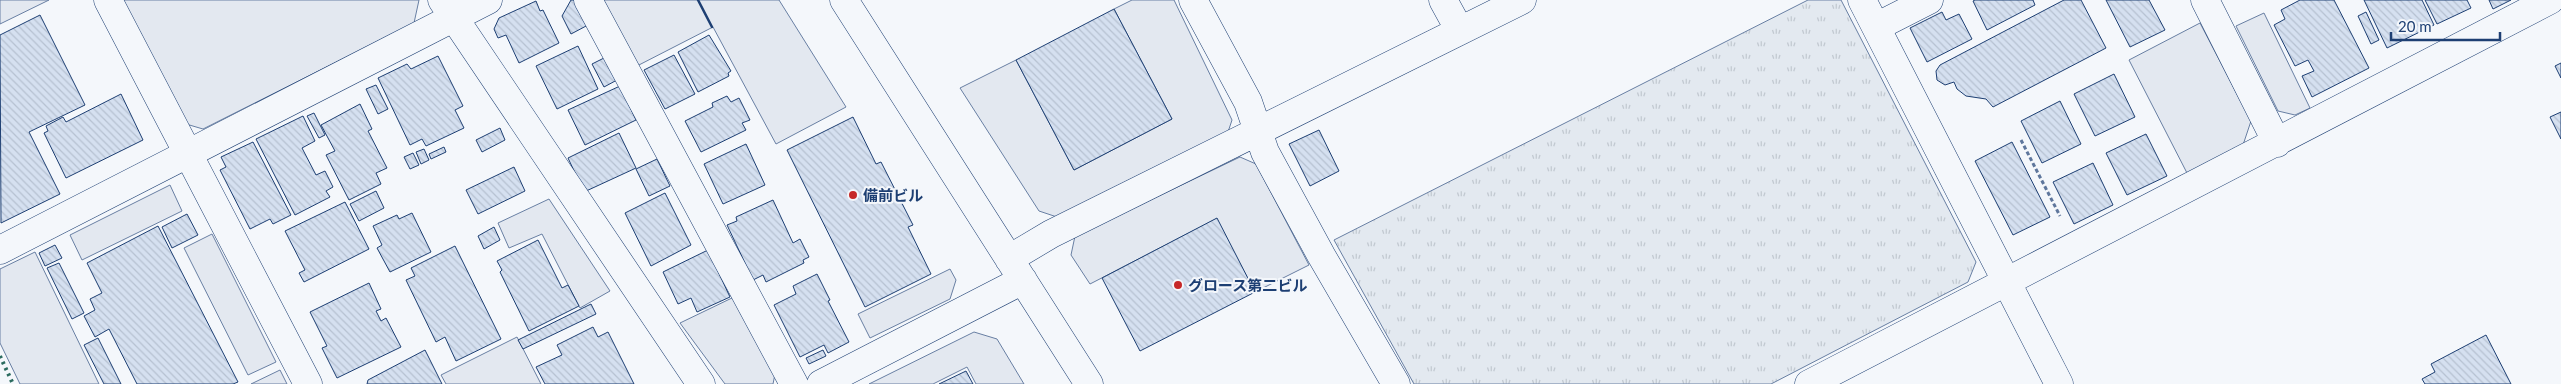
<svg xmlns="http://www.w3.org/2000/svg" width="2561" height="384" font-family="Lato,'Noto Sans JP',sans-serif">
<style>
.park{fill:url(#park-tufts);stroke:#687fa3}
.parking{fill:#e3e8f0;stroke:#687fa3}
.building{fill:url(#building-back-hatch);stroke:#1d3f73}
.lines{fill:none;stroke-linecap:round;stroke-linejoin:round}
.minor-casing{stroke:#1d3f73;stroke-width:29}
.path{stroke:#5e769c;stroke-width:3;stroke-dasharray:4 2.5;stroke-linecap:butt}
.minor{stroke:#f4f7fb;stroke-width:28}
.hedge{stroke:#2c6c60;stroke-width:4;stroke-dasharray:2.5 4;stroke-linecap:butt}
.wall{stroke:#1d3f73;stroke-width:2.5}
.poi-dot{fill:#c62828;stroke:#f4f7fb;stroke-width:2}
.labels{text-anchor:middle;dominant-baseline:central;stroke-width:4;stroke-linejoin:round;paint-order:stroke}
.poi-label{font-size:15px;font-weight:bold;fill:#1d3f73;stroke:#f4f7fb;text-anchor:start}
</style>
<defs>
<pattern id="park-tufts" width="24" height="20" patternUnits="userSpaceOnUse" patternTransform="scale(1.25)"><rect width="24" height="20" fill="#e3e9f0"/><path d="M3 7l-1-3M5 7V3M7 7l1-3M15 17l-1-3M17 17v-4M19 17l1-3" fill="none" stroke="#c2c9d1"/></pattern>
<pattern id="building-back-hatch" width="6" height="6" patternUnits="userSpaceOnUse" patternTransform="scale(1.25)"><rect width="6" height="6" fill="#d5e0f0"/><path d="M-1 5l2 2M0 0l6 6M5-1l2 2" fill="none" stroke="#b6c1d1"/></pattern>
</defs>
<rect width="100%" height="100%" fill="#f4f7fb"/>
<path class="park" d="M1808 0H1841L1976 262 1968 282 1771 384H1414L1334 240Z"/>
<path class="parking" d="M0 0H49L0 24Z
M123 0H419L414 23 203 129 186 124Z
M600 0H779L846 107 776 144 713 27 635 67Z
M1132 0H1174L1232 120 1227 135 1057 217 1039 211 960 88 1016 60 1074 170 1172 119 1114 9Z
M2264 13 2310 108 2295 115 2278 111 2236 26Z
M2200 23 2251 121 2243 145 2187 173 2129 60Z
M1240 157 1256 164 1309 265 1255 292 1216 219 1090 284 1071 255 1075 236Z
M170 185 182 211 82 260 70 235Z
M549 199 610 291 580 308 542 234 509 248 498 223Z
M212 234 276 362 248 375 184 248Z
M35 252 99 384H20L0 343V269Z
M950 269 956 280 950 299 870 338 858 314Z
M734 297 775 374 773 384H725L680 323Z
M974 332 997 339 1024 384H976L967 367 933 384H869Z
M517 337 541 384H446L441 375Z
M280 370 287 384H251Z"/>
<path class="building" d="M571 0H576L588 25 571 34 562 16Z
M1975 0H2033L2035 5 1987 30 1973 1Z
M2064 0H2081L2106 48 1993 107 1986 99 1966 96 1957 89 1954 82 1945 85 1937 80 1936 71 1940 65Z
M2106 0H2149L2165 30 2130 47Z
M2300 0H2334L2369 68 2312 97 2302 76 2314 71 2308 60 2295 66 2274 25 2285 19 2281 10Z
M2364 0H2422L2434 25 2387 48Z
M2425 0H2467L2471 8 2437 24Z
M2489 0H2511L2493 9Z
M536 1 540 11 543 10 559 43 519 63 506 35 498 38 494 29 499 18Z
M1114 9 1172 119 1074 170 1016 60Z
M1942 12 1946 20 1959 14 1972 39 1927 62 1910 28Z
M2366 12 2379 40 2371 44 2358 16Z
M40 15 85 105 29 132 60 194 1 223 0 35Z
M709 35 731 71 728 73 729 76 698 92 678 52Z
M578 46 598 89 557 109 536 66Z
M674 55 695 94 665 109 644 70Z
M438 56 463 106 455 110 464 128 426 146 422 139 410 145 378 78 407 64 411 69Z
M606 57 617 80 604 87 592 64Z
M2561 63V78L2555 66Z
M2114 74 2135 117 2095 136 2074 94Z
M376 85 388 109 378 114 366 89Z
M620 86 636 120 585 145 568 110Z
M121 94 143 140 66 178 44 133 48 131 46 126 63 117 66 122Z
M727 96 731 102 739 98 750 120 742 123 746 130 701 152 685 121 713 107 712 103Z
M2060 101 2081 144 2042 163 2021 121Z
M360 104 372 129 368 131 387 168 376 173 381 184 349 200 326 155 335 151 321 125Z
M2561 112V139L2550 117Z
M314 113 325 135 319 138 307 116Z
M303 116 315 141 302 148 316 175 325 171 333 187 326 191 330 197 295 215 256 139Z
M853 117 876 164 881 162 913 225 908 227 931 274 865 307 787 150Z
M500 128 505 140 482 152 476 140Z
M1319 130 1339 171 1310 186 1289 144Z
M619 133 636 168 584 192 568 158Z
M2146 134 2167 176 2127 195 2106 153Z
M253 142 291 215 273 224 270 219 250 229 220 170 226 167 221 157Z
M2012 142 2050 217 2013 235 1975 161Z
M746 144 765 185 723 204 704 164Z
M444 147 446 152 431 159 429 154Z
M424 149 429 160 421 164 416 152Z
M413 153 419 165 410 169 404 157Z
M657 159 670 186 649 196 636 169Z
M2093 163 2113 205 2074 224 2053 182Z
M514 167 525 191 478 214 466 190Z
M376 191 384 208 359 221 350 204Z
M665 193 691 245 651 266 625 213Z
M773 200 793 243 800 239 809 257 803 260 804 263 766 282 763 275 753 280 727 225 737 221 736 217Z
M345 202 369 249 304 282 299 273 305 270 285 231Z
M412 213 431 252 390 272 377 248 382 245 373 226 397 215 399 219Z
M187 214 198 235 172 248 162 227Z
M1217 218 1255 292 1140 351 1102 278Z
M158 226 238 382 233 384H137L109 329 95 337 84 316 95 310 90 299 102 293 87 263Z
M494 227 500 240 484 249 478 236Z
M538 240 562 288 568 285 579 306 529 331 500 272 502 270 497 261Z
M55 245 62 258 45 266 39 253Z
M455 246 501 339 456 361 445 337 436 342 406 280 415 276 411 268Z
M708 250 730 297 697 312 691 298 678 304 663 272Z
M59 263 84 313 72 319 47 268Z
M817 274 830 300 828 301 849 342 828 353 824 345 800 357 774 305 796 294 793 286Z
M369 283 381 309 376 311 381 321 386 318 401 347 337 378 322 348 327 346 310 312Z
M591 304 596 314 523 349 518 340Z
M593 327 598 337 608 332 634 384H545L536 367 562 355 557 345Z
M2486 335 2511 384H2425L2422 379 2435 372 2431 364Z
M98 338 121 384H104L84 345Z
M425 350 442 384H367L368 380Z
M823 350 826 356 809 364 806 358Z
M966 371 973 384H939Z"/>
<g class="lines">
<g class="minor-casing">
<path id="minor" d="M108 0 308 384
M442 0 701 384
M588 0 794 384
M844 0 1089 384
M1193 0 1248 102 1265 152 1321 255 1396 384
M1443 0 1460 31
M1862 0 2059 384
M2205 0 2277 143
M1876 27 1929 0
M0 250 488 0
M1009 259 1051 234 1522 0
M821 384 1023 280
M1809 384 2550 0"/>
</g>
<path class="path" d="M2021 140 2060 216"/>
<use href="#minor" class="minor"/>
<path class="hedge" d="M0 356 13 384"/>
<path class="wall" d="M698 0 712 27"/>
</g>
<g class="poi-dot">
<circle cx="853" cy="195" r="5"/>
<circle cx="1178" cy="285" r="5"/>
</g>
<g class="labels">
<g class="poi-label">
<text x="863" y="195">備前ビル</text>
<text x="1188" y="285">グロース第二ビル</text>
</g>
</g>
<path d="M2391 32v8h109v-8" fill="none" stroke="#1d3f73" stroke-width="2.5"/>
<text x="2398" y="32" font-size="15" fill="#1d3f73" stroke="#f4f7fb" stroke-width="4" paint-order="stroke">20 m</text>
</svg>
